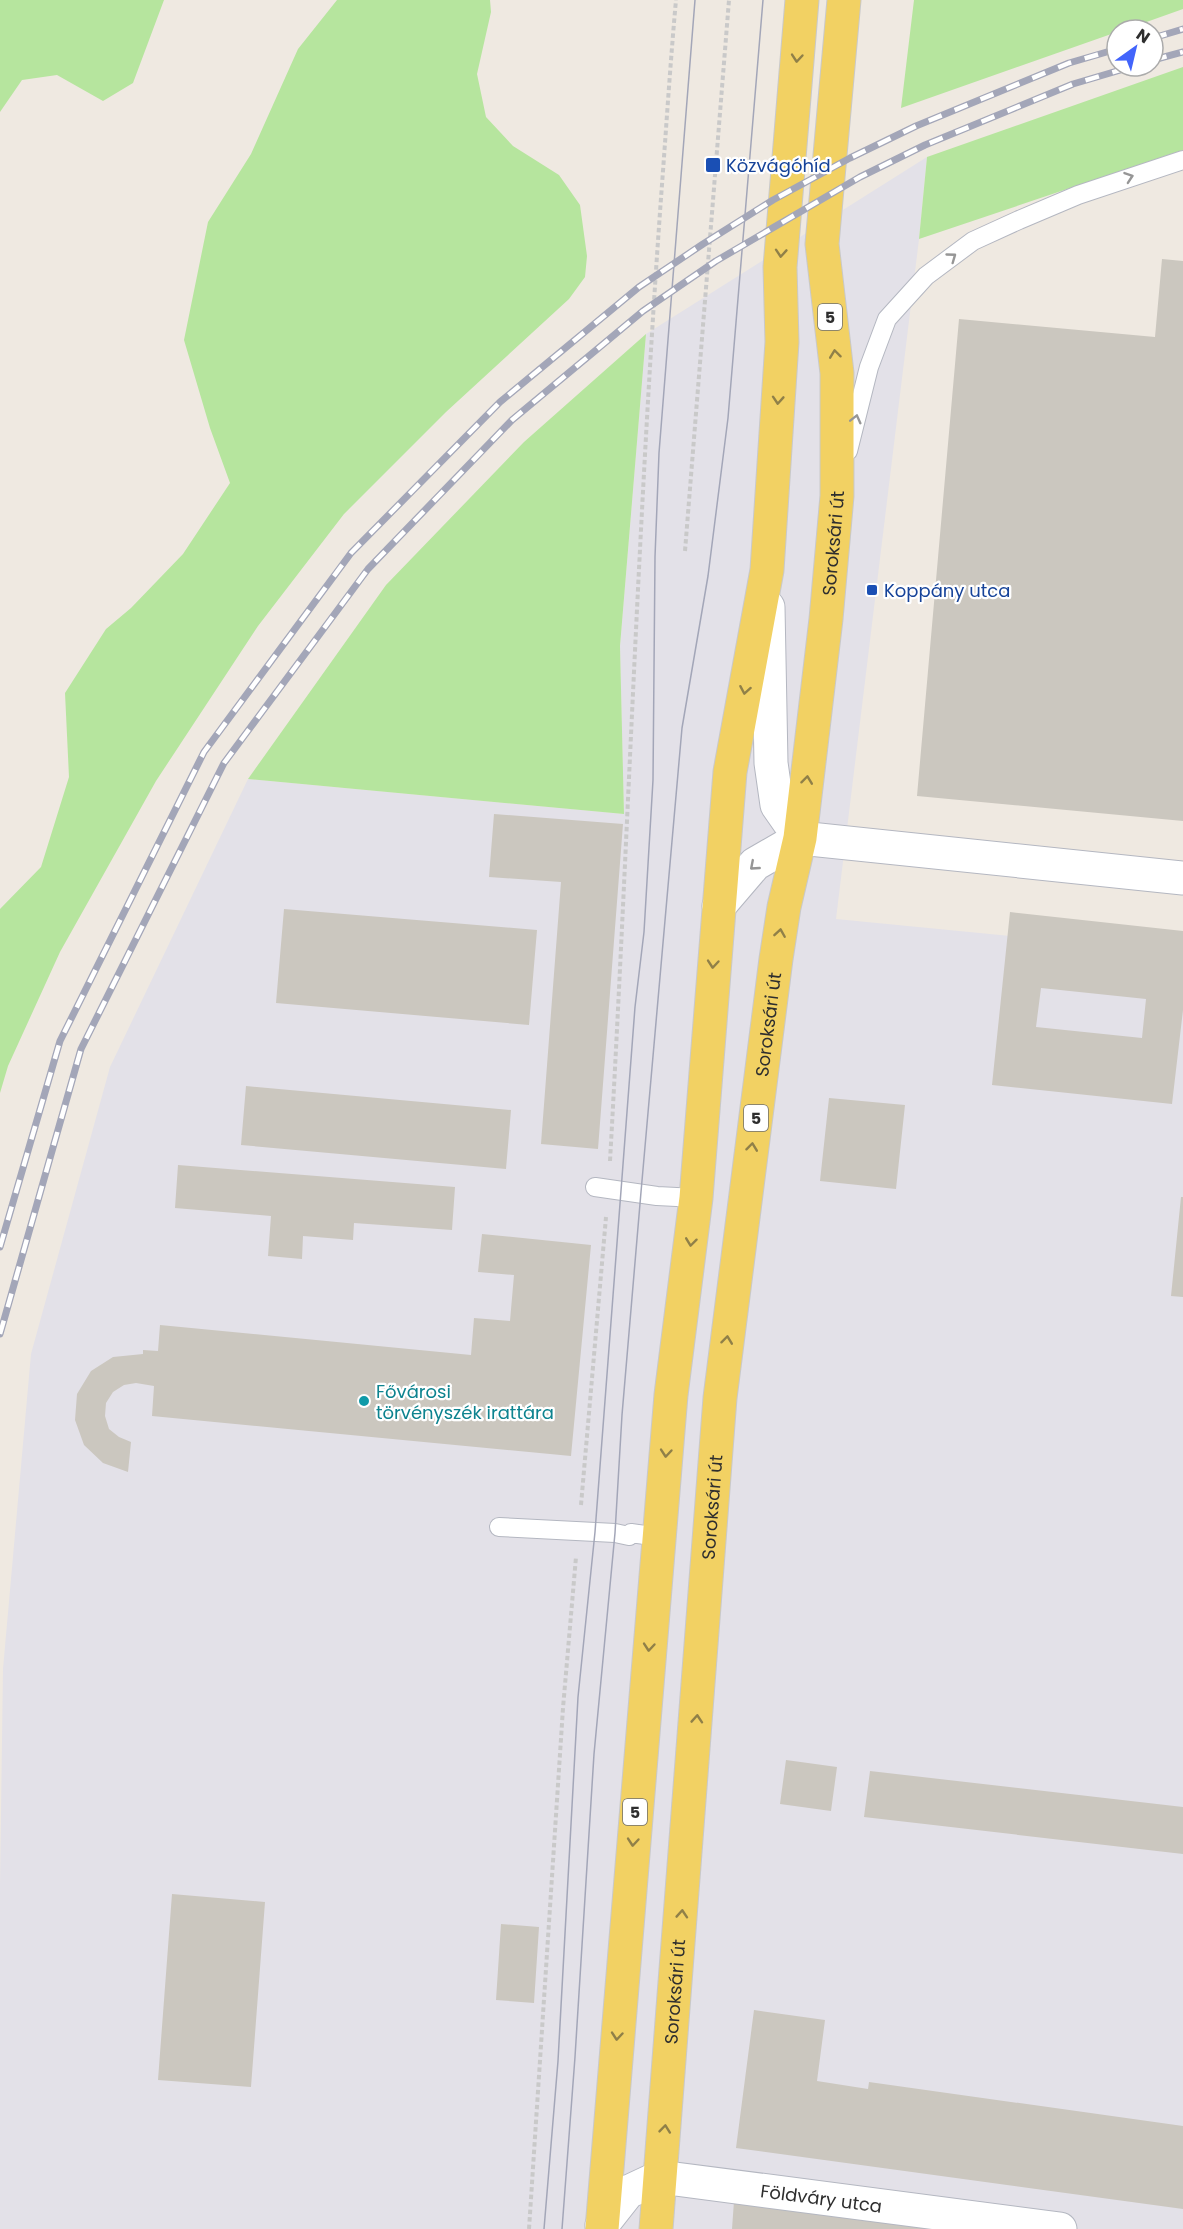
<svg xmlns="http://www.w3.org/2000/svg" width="1183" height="2229" font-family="Poppins,sans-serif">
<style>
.industrial{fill:#e3e1e8}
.green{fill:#b6e59e}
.building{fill:#cbc7bf;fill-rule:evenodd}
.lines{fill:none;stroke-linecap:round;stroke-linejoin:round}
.lane-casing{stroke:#b4b7c1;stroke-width:20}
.street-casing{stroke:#b4b7c1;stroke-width:35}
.secondary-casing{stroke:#b4b7c1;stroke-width:35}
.primary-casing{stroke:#c9c9c9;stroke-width:35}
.path{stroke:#c9c9c9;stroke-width:4;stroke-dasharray:4.5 3;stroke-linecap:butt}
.lane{stroke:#fff;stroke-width:18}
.street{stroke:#fff;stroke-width:33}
.secondary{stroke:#fff;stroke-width:33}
.primary{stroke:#f2d163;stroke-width:33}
.tram{stroke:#a3a6b8;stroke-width:1.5}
.rail-casing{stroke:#a3a6b8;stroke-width:7}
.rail{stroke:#fff;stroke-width:4.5;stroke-dasharray:14;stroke-linecap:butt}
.oneway{stroke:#908048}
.oneway2{stroke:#969696}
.transit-dot{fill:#1a4fb4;stroke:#fff;stroke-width:2}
.culture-dot{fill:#0f9aa8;stroke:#fff;stroke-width:2}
.labels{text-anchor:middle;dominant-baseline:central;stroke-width:4.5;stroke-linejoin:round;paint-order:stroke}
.shield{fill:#fff;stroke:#6d6d6d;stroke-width:1.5}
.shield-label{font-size:16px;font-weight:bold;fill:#2e2e2e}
.transit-label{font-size:18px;fill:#164399;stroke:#fff;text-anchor:start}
.street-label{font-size:18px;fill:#2e2e2e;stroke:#fff}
.culture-label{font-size:18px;fill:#0d838f;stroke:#fff;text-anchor:start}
</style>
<rect width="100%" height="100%" fill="#efe9e1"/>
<path class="industrial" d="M927 157 919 239 836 919 1183 953V2229H0V1886L3 1669 31 1354 110 1067 248 779 624 814 620 646 646 334Z"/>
<path class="green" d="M0 0H164L133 83 103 101 57 75 22 80 0 112Z
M337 0H490L491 12 477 74 486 117 513 146 559 175 580 205 587 256 585 277 569 299 446 412 344 514 258 626 156 781 60 952 8 1066 0 1093V909L41 867 69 777 65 693 106 629 131 608 183 554 230 483 210 428 184 340 208 222 251 154 298 49Z
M914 0H1183V9L1124 30H1117V32L901 108Z
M1183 67V150L919 239 927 157Z
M646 334 620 646 624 814 248 779 386 585 524 442Z"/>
<path class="building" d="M1162 259 1183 261V821L917 796 959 319 1155 337Z
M494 814 623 824 598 1149 541 1144 561 882 489 877Z
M284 909 537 930 529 1025 276 1003Z
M1010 912 1183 931V1010L1172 1104 992 1085ZM1041 988 1146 999 1142 1038 1036 1027Z
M246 1086 511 1110 506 1169 241 1145Z
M829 1098 905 1105 896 1189 820 1181Z
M178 1165 455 1187 452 1230 354 1223 353 1240 303 1236 302 1259 268 1256 271 1216 175 1208Z
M1181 1197H1183V1297L1171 1296Z
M482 1234 591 1245 571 1456 152 1416 154 1386 136 1383 124 1385 113 1392 106 1403 105 1416 109 1429 119 1437 131 1442 128 1472 103 1463 84 1445 75 1420 77 1394 91 1371 113 1357 143 1354V1350L158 1351 160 1325 471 1355 474 1318 510 1321 514 1275 478 1272Z
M786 1760 837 1767 831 1811 780 1804Z
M870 1771 1183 1807V1854L864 1817Z
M172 1894 265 1902 251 2087 158 2080Z
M501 1924 539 1927 534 2003 496 2000Z
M754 2010 825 2020 817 2081 868 2089 869 2082 1183 2126V2209L736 2148Z
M734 2201 934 2229H732Z"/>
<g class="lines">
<g class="lane-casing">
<path id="lane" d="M848 451 869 367 887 319 926 276 973 241 1019 220 1078 195 1183 160
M595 1187 657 1196 696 1198
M499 1527 615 1533 629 1536 631 1533 659 1537"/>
</g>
<g class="street-casing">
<g id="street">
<path id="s1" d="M602 2225 628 2192 660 2177 1060 2229"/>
</g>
</g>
<g class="secondary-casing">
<path id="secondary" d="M768 607 771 763 777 805 800 838
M719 906 755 864 800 838 1183 878"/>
</g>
<g class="primary-casing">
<g id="primary">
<path d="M602 2229 671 1395 696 1198 730 772 767 570 782 342 780 267 802 0"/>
<path id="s2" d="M656 2229 720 1398 776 959 784 907 800 838 826 619 837 496V373L822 244 844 0"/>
</g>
</g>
<path class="path" d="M685 551 729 0
M610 1161C628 840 638 519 661 198 666 132 670 66 676 0
M581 1505 606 1217
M529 2229 563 1708 576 1557"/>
<use href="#lane" class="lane"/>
<use href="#street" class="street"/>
<use href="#secondary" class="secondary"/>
<use href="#primary" class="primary"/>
<path class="tram" d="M544 2229 558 2061 578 1697 595 1532 635 1007 644 932 653 780 655 557 659 453 695 0
M562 2229 575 2057 594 1754 615 1533 622 1415 641 1192 682 728 708 576 728 418 763 0"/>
<g class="rail-casing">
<path id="rail" d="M1153 38 1183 29
M1153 60 1183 52
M0 1247 60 1041 204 752 351 553 500 402 639 287 703 244 773 200 850 158 916 126 1069 63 1117 49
M0 1334 81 1049 224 763 368 569 512 420 643 311 716 261 860 177 925 145 1073 84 1134 66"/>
</g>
<use href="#rail" class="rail"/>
</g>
<defs><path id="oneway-chevron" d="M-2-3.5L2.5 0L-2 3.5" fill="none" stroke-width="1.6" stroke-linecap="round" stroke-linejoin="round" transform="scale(1.5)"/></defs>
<g class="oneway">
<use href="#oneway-chevron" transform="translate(797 58) rotate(95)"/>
<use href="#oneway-chevron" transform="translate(781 253) rotate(94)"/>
<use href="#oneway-chevron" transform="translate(835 354) rotate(-97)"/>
<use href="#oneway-chevron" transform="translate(778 400) rotate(94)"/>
<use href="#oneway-chevron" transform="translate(745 690) rotate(100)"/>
<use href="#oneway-chevron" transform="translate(807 780) rotate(-83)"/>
<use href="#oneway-chevron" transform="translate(780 933) rotate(-81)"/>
<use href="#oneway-chevron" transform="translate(713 964) rotate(95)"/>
<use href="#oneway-chevron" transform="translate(752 1147) rotate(-83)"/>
<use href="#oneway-chevron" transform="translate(691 1242) rotate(97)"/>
<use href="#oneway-chevron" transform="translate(727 1340) rotate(-83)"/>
<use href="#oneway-chevron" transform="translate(666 1453) rotate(95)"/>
<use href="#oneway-chevron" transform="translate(649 1647) rotate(95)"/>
<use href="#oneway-chevron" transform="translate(697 1719) rotate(-86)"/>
<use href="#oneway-chevron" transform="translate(633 1842) rotate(95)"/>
<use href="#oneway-chevron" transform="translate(682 1914) rotate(-86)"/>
<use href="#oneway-chevron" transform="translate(617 2036) rotate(95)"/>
<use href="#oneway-chevron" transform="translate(665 2129) rotate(-84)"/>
</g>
<g class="oneway2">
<use href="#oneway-chevron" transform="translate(1129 177) rotate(-19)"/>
<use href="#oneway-chevron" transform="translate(952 257) rotate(-36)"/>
<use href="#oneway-chevron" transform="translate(856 419) rotate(-76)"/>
<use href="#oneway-chevron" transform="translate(754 866) rotate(139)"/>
</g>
<g class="transit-dot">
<rect x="705" y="157" width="16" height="16" rx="3"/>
<rect x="866" y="584" width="12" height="12" rx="3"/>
</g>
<circle class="culture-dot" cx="364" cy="1401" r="6"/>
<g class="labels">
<g class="shield">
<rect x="818" y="304" width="24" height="26" rx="4.5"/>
<rect x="744" y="1105" width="24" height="26" rx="4.5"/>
<rect x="623" y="1799" width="24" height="26" rx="4.5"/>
</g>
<g class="shield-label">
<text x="830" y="317">5</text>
<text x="756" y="1118">5</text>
<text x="635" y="1812">5</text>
</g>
<g class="transit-label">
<text x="726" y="165">Közvágóhíd</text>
<text x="884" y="590">Koppány utca</text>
</g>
<g class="street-label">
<text stroke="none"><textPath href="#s2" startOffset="1696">Soroksári út</textPath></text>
<text stroke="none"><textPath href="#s2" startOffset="1210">Soroksári út</textPath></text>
<text stroke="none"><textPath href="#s2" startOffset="724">Soroksári út</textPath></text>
<text stroke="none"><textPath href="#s2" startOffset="238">Soroksári út</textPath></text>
<text stroke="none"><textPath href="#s1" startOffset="240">Földváry utca</textPath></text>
</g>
<g class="culture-label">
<text x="376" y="1391">Fővárosi<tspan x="376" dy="21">törvényszék irattára</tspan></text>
</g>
</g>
<g transform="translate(1135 48) rotate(34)"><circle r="28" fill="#ffffff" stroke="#ababab" stroke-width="1.5"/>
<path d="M0-4.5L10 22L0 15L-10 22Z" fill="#4264fb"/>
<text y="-9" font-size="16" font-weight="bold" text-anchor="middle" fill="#2e2e2e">N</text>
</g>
</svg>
